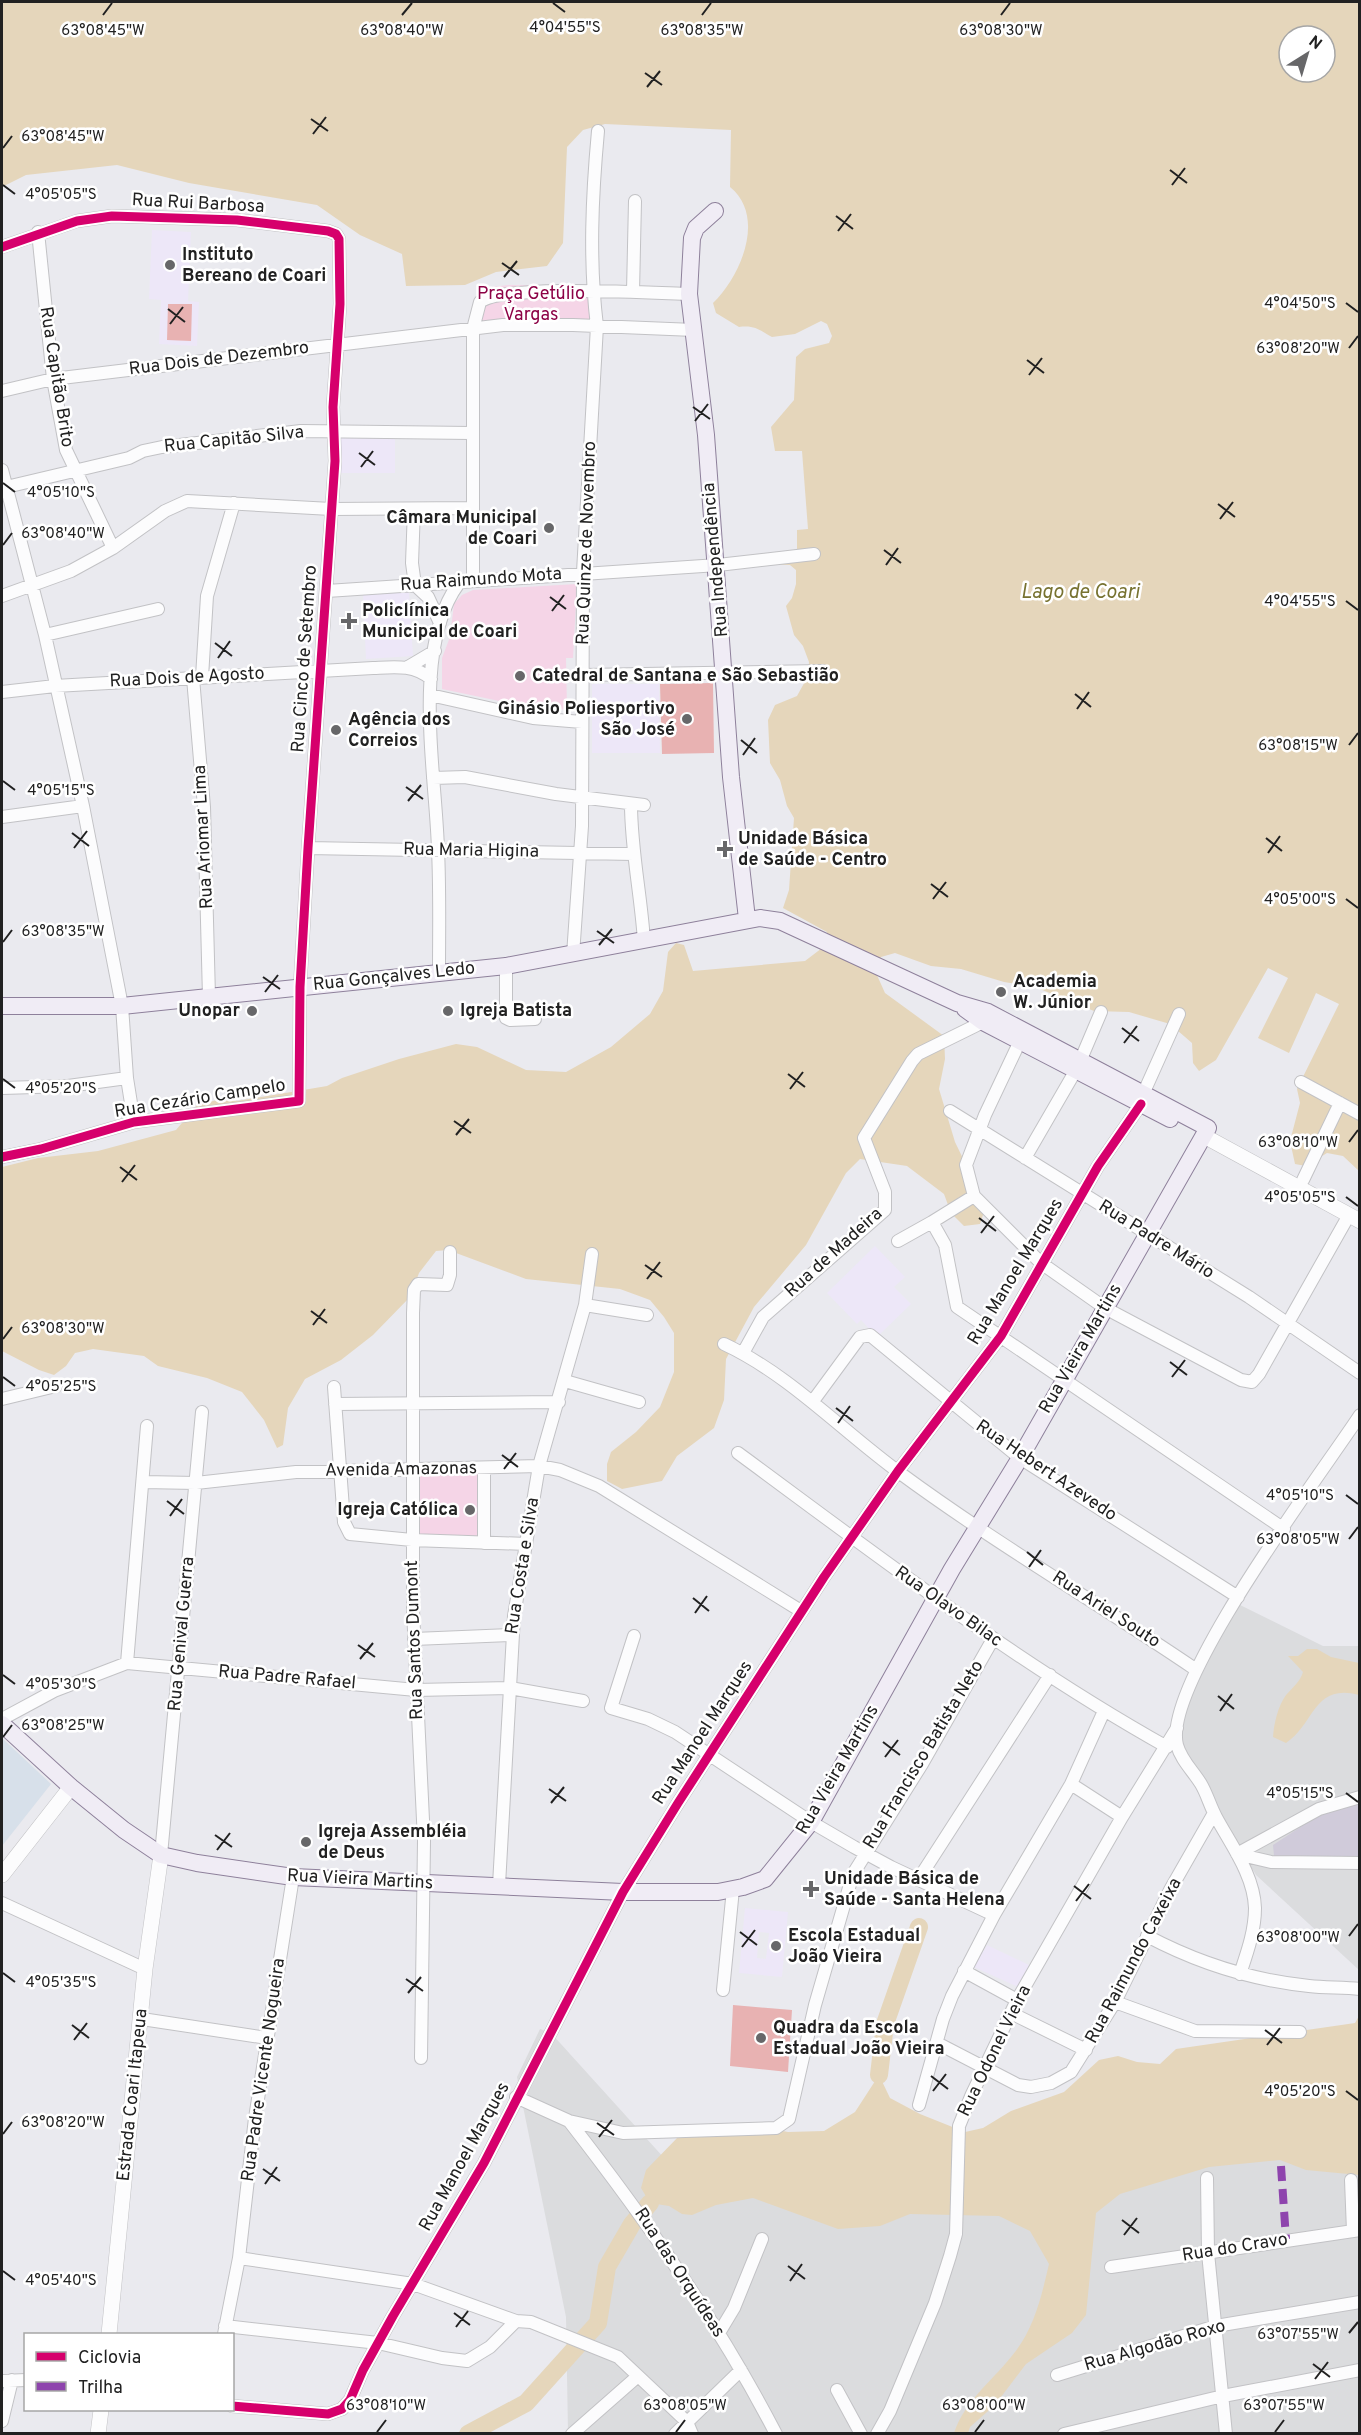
<svg xmlns="http://www.w3.org/2000/svg" width="1361" height="2435" font-family="Overpass,sans-serif">
<style>
.residential{fill:#dbdcde}
.commercial{fill:#d7e0ea}
.education{fill:#ede7f8;fill-rule:evenodd}
.construction{fill:#d0cbda}
.park{fill:#f5d5e7}
.pitch{fill:#e8b2b2}
.water{fill:#e5d6bb;fill-rule:evenodd}
.lines{fill:none;stroke-linecap:round;stroke-linejoin:round}
.river{stroke:#e5d6bb;stroke-width:18}
.minor-casing{stroke:#c2c2c5;stroke-width:14}
.tertiary-casing{stroke:#c2c2c5;stroke-width:16}
.secondary-casing{stroke:#8e809b;stroke-width:18}
.minor{stroke:#fcfcfd;stroke-width:12}
.tertiary{stroke:#fcfcfd;stroke-width:15}
.secondary{stroke:#f0ecf5;stroke-width:16}
.quiet{stroke:#8e44ad;stroke-width:8;stroke-dasharray:15 8;stroke-linecap:butt}
.cycleway-casing{stroke:#fff;stroke-width:13}
.cycleway{stroke:#d6006c;stroke-width:9}
.ticks{fill:none;stroke:#212121;stroke-width:2}
.poi-dot{fill:#676769;stroke:#fff;stroke-width:2}
.labels{text-anchor:middle;dominant-baseline:central;stroke-width:5;stroke-linejoin:round;paint-order:stroke}
.street-label{font-size:18px;fill:#212121;stroke:#fff}
.poi-label{font-size:18px;font-weight:bold;fill:#212121;stroke:#fff;text-anchor:start}
.park-label{font-size:18px;fill:#8c0246;stroke:#fff}
.water-label{font-size:20px;font-style:italic;fill:#777230;stroke:#fff}
.ticks-label{font-size:15px;text-anchor:middle;fill:#212121;stroke:#fff;stroke-width:5;stroke-linejoin:round;paint-order:stroke}
</style>
<rect width="100%" height="100%" fill="#eaeaef"/>
<path class="residential" d="M1238 1604 1323 1646H1359V1970L1256 1875 1184 1754 1179 1736 1188 1698Z
M540 2029 551 2033 684 2180 1359 2098V2433H568L566 2317 517 2077Z"/>
<path class="commercial" d="M2 1738 51 1784 2 1846Z"/>
<path class="education" d="M152 230 191 232 188 301 199 302 197 346 159 344 161 300 149 299Z
M341 435H395V473H341Z
M409 592 413 656 366 659 363 594Z
M592 684H659L660 753H592Z
M875 1246 905 1277 894 1287 911 1304 877 1337 861 1320 857 1324 827 1293Z
M745 1908 788 1912 782 1977 739 1973ZM759 1932 769 1933 766 1959 757 1958Z
M987 1945 1031 1966 1018 1987 974 1967Z"/>
<path class="construction" d="M1359 1804V1857L1274 1856 1273 1845 1319 1815Z"/>
<path class="park" d="M509 285 590 286V322L480 323 476 298 491 287Z
M577 584 573 658H566L567 710 513 704 442 689V658L450 637 454 604 462 595 473 590Z
M416 1473H480L481 1540 416 1537Z"/>
<path class="pitch" d="M168 304H192L191 341 167 340Z
M713 683 714 753 662 754 660 684Z
M733 2005 792 2010 788 2072 730 2066Z"/>
<path class="water" d="M2 2H1359V1171L1343 1156 1327 1153 1306 1166 1295 1164 1290 1141 1300 1103 1297 1089 1339 1004 1316 993 1289 1053 1258 1038 1288 978 1268 968 1216 1060 1199 1071 1193 1063 1192 1043 1170 1024 1129 1012 1094 1011 1035 987 1004 982 961 969 931 966 895 953 881 957 876 973 885 993 944 1036 945 1059 939 1089 955 1142 986 1206 980 1224 964 1226 951 1213 944 1194 907 1166 860 1159 846 1173 806 1245 754 1307 726 1359 724 1400 714 1428 677 1456 662 1481 622 1489 607 1481V1464L611 1452 636 1432 660 1407 674 1372V1333L664 1317 650 1300 620 1289 526 1279 448 1250 436 1251 419 1273 410 1297 373 1335 341 1360 305 1379 288 1408 283 1445 277 1448 264 1420 242 1392 207 1378 158 1366 144 1356 93 1349 75 1353 66 1366 54 1375 39 1370 2 1351V1167L38 1158 98 1151 176 1130 197 1105 221 1099 237 1101 327 1086 342 1078 399 1059 456 1044 477 1047 526 1070 566 1072 611 1047 650 1014 663 991 668 952 676 943 684 945 693 971 805 961 826 945 827 932 783 908 789 890 794 818 787 806 780 780 770 763 768 720 775 705 797 696 808 676 809 662 803 646 794 635 786 606 792 598 796 584V570L790 565 767 564 797 551V530L808 529 802 451H775L771 427 794 400 796 357 805 349 829 343 832 336 827 324 821 321 795 334 772 337C759 330 755 325 739 327L716 313 713 303C740 277 767 217 730 187L731 130 605 124 583 130 567 147 563 243 547 266 496 272 465 285 406 286 402 254 360 235 317 205 189 183 117 165 26 175 2 187ZM1289 36H1325V72H1289Z
M1307 1649H1317L1331 1657 1359 1663V1695C1313 1683 1315 1724 1286 1743L1273 1737C1274 1723 1278 1706 1286 1695 1293 1687 1300 1682 1303 1672L1288 1656H1298Z
M1359 2016V2175L1306 2170 1280 2160 1209 2167 1120 2194 1096 2213 1086 2315 1072 2333 1026 2364 995 2405 970 2427 968 2433H954C965 2401 990 2383 1011 2357 1034 2330 1041 2298 1049 2264L1030 2231 999 2216 910 2214 880 2226 838 2229 753 2198 716 2205 692 2215 682 2214 669 2206 650 2203 641 2188 646 2170 679 2136 747 2124 788 2132 824 2131 855 2112 879 2075 890 2098 920 2114 965 2132 983 2128 1011 2111 1064 2092 1099 2060 1118 2056 1137 2062 1160 2064 1176 2049 1355 2023Z"/>
<g class="lines">
<path class="river" d="M879 2075 885 2024 919 1927
M468 2434 526 2403 598 2323 607 2267 632 2224 650 2203"/>
<g class="minor-casing">
<path id="minor" d="M38 232 53 379 66 450 113 548
M2 247 77 221 112 216 237 220 328 231 336 234 339 239 340 304 333 407 335 461 308 848 300 987 299 1101 134 1122 41 1149 2 1157
M633 292 635 201
M2 391 53 379 503 325H573L694 330
M2 470 45 635 83 806 122 1006 127 1078 134 1122
M2 488 129 458 143 451 162 447 301 431 471 433
M414 509 412 563 415 585
M473 580V329L480 302C502 284 653 293 689 294
M415 585 428 597 440 623
M327 591 718 565 814 554
M2 596 71 571 113 548 165 511 187 501 331 509 473 508
M45 635 158 609
M408 667 435 651
M584 675 823 671
M202 677 207 596 234 503
M193 678 204 807 209 997
M2 692 55 686 373 668C394 667 414 664 431 679
M430 695 533 718 582 722
M433 778 465 777 556 794 644 805
M631 804C631 850 641 895 644 941
M2 817 83 806
M308 848 634 854
M573 955 582 826 583 572 597 326C589 261 592 196 598 131
M506 966V1018L510 1020 535 1019
M439 973C439 932 440 891 438 850 436 774 411 647 459 583
M1020 1041 985 1115 966 1165 974 1196 1041 1263 1105 1308 1241 1380 1252 1382 1259 1374 1349 1215
M1081 1059 1101 1012
M1301 1082 1360 1114
M2 1088 68 1086 127 1078
M1144 1092 1179 1014
M950 1111 1249 1297 1360 1373
M1025 1158 1076 1070
M1303 1180 1340 1103
M974 1196 932 1222 945 1245 957 1307 1284 1529
M898 1241 932 1222
M585 1305 647 1315
M724 1344C790 1375 841 1430 900 1473 995 1543 1098 1603 1195 1669
M743 1353 763 1317 885 1210V1192L864 1138 912 1061 918 1054 983 1022 986 1016
M565 1381 639 1402
M334 1387 344 1522 350 1534 412 1540 527 1544
M2 1399 56 1386
M813 1401 860 1337 870 1335 1020 1458 1238 1597
M335 1404 559 1402
M738 1453C878 1556 1015 1662 1167 1747
M484 1469V1543
M143 1482 196 1483 296 1472 539 1466 560 1470 599 1486 801 1611
M634 1636 611 1708 648 1719 675 1732 811 1822 854 1847 891 1867 994 1915
M414 1639 511 1635
M127 1663 147 1426
M2 1719 54 1691 127 1663 416 1690 510 1688 583 1701
M1071 1784 1122 1817
M1237 1854 1319 1809 1360 1797
M1237 1854 1271 1862 1360 1863
M161 1855 202 1412
M918 1880 1050 1675
M499 1885 514 1616 539 1466 585 1305 592 1254
M2 1903 145 1969
M1147 1936C1198 1963 1251 1980 1309 1986 1326 1988 1343 1987 1360 1989
M964 1971 1017 2000
M1240 1974C1247 1953 1255 1931 1255 1908 1254 1875 1231 1845 1216 1817 1210 1806 1207 1794 1201 1784 1193 1771 1181 1760 1177 1745 1162 1684 1322 1473 1360 1415
M723 1990 733 1889
M1115 2002 1195 2031 1300 2032
M1011 2013 1086 2050
M142 2019 267 2038
M937 2043 1018 2085 1031 2087 1051 2083 1071 2072 1115 2002 1170 1890 1214 1813
M421 2058 424 1841 413 1610V1313L414 1290 418 1284 447 1285 450 1275V1252
M516 2097 569 2121 623 2133 776 2128 789 2119 815 2005 853 1874 922 1764 993 1639
M919 2105 943 2019 952 1996 994 1915 1071 1784 1104 1711
M569 2121C646 2220 718 2322 776 2434
M1207 2178 1208 2253 1226 2434
M1351 2180 1353 2231
M239 2258 413 2284 516 2321 531 2322 618 2357 687 2422 692 2434
M1111 2267 1360 2230
M225 2326 378 2343 442 2358 467 2361 490 2347 516 2321
M719 2333 734 2308 762 2239
M224 2334 239 2258 255 2118 293 1877
M1057 2375 1216 2326 1360 2302
M2 2381 26 2380
M837 2390 861 2434
M232 2406 328 2414 342 2409 350 2400 363 2370 393 2316 484 2163 623 1892 678 1803 824 1577 898 1471 1001 1336 1098 1166 1141 1104
M2 2421 12 2380
M572 2434 638 2376
M675 2434 741 2370
M877 2434 890 2411 935 2303 950 2256 956 2234 959 2126 972 2094 1017 2000 1122 1817 1177 1728
M1064 2434 1223 2396 1360 2370"/>
</g>
<g class="tertiary-casing">
<path id="tertiary" d="M1204 1136 1360 1221
M2 1875 71 1787
M109 2334 145 1969 161 1855
M98 2434 101 2410"/>
</g>
<g class="secondary-casing">
<path id="secondary" d="M715 211 696 228 692 238 689 294 706 435 731 777 747 919
M2 1006H122L506 966 760 918 780 921 957 1003 988 1012 1208 1128 1020 1458 952 1569 811 1822 765 1879 743 1887 718 1892H623L293 1877 197 1863 161 1855 124 1830 71 1787 2 1724
M965 1009 983 1022 1170 1119"/>
</g>
<use href="#minor" class="minor"/>
<use href="#tertiary" class="tertiary"/>
<use href="#secondary" class="secondary"/>
<path class="quiet" d="M1281 2166 1286 2239"/>
<g class="cycleway-casing">
<path id="cycleway" d="M2 247 77 221 112 216 237 220 328 231 336 234 339 239 340 304 333 407 335 461 308 848 300 987 299 1101 134 1122 41 1149 2 1157
M232 2406 328 2414 342 2409 350 2400 363 2370 393 2316 484 2163 623 1892 678 1803 824 1577 898 1471 1001 1336 1098 1166 1141 1104"/>
</g>
<use href="#cycleway" class="cycleway"/>
</g>
<path class="ticks" d="M553 3 565 12M103 15 112 3M402 15 412 3M702 15 711 3M1001 15 1010 3M645 73 662 85M647 87 660 71M311 119 328 131M313 134 326 117M3 148 12 136M1170 170 1187 183M3 185 15 194M1172 185 1185 168M836 216 853 229M838 231 851 214M502 263 519 275M504 277 517 261M1346 303 1358 312M168 309 185 322M170 324 183 307M1349 348 1358 336M1027 360 1044 373M1029 375 1042 358M693 407 710 419M695 421 708 404M359 453 375 465M361 467 373 451M3 483 15 492M1218 504 1235 517M1220 519 1233 502M3 545 12 533M884 550 901 563M886 565 898 548M550 597 566 609M1346 601 1358 610M552 611 564 595M215 643 232 656M218 658 230 641M1075 694 1091 707M1077 709 1089 692M741 740 757 753M1349 745 1358 733M743 755 755 738M3 781 15 790M406 787 423 799M408 801 421 785M72 833 89 846M1266 838 1282 851M74 848 87 831M1268 853 1280 836M931 884 948 897M933 899 946 882M1346 899 1358 908M597 931 614 943M3 942 12 930M599 945 612 929M263 977 280 989M265 992 278 975M1122 1028 1139 1041M1124 1043 1137 1026M788 1074 805 1087M3 1079 15 1088M790 1089 803 1072M454 1121 471 1133M456 1135 469 1119M1349 1142 1358 1130M120 1167 137 1180M122 1182 135 1165M1346 1197 1358 1206M979 1218 996 1231M981 1233 994 1216M645 1265 662 1277M647 1279 660 1262M311 1311 327 1323M313 1325 325 1309M3 1339 12 1327M1170 1362 1187 1375M3 1377 15 1386M1172 1377 1185 1360M836 1408 853 1421M838 1423 850 1406M502 1455 518 1467M504 1469 516 1453M1346 1495 1358 1504M167 1501 184 1514M170 1516 182 1499M1349 1539 1358 1527M1027 1552 1043 1565M1029 1567 1041 1550M693 1598 709 1611M695 1613 707 1596M358 1645 375 1657M360 1659 373 1643M3 1675 15 1684M1218 1696 1234 1709M1220 1711 1232 1694M3 1737 12 1725M883 1742 900 1755M885 1757 898 1740M549 1789 566 1801M1346 1793 1358 1802M551 1803 564 1787M215 1835 232 1847M217 1850 230 1833M1074 1886 1091 1899M1076 1901 1089 1884M740 1932 757 1945M1349 1936 1358 1924M742 1947 755 1930M3 1973 15 1982M406 1979 423 1991M408 1993 421 1977M72 2025 89 2038M1265 2030 1282 2043M74 2040 87 2023M1267 2045 1280 2028M931 2076 948 2089M933 2091 946 2074M1346 2091 1358 2100M597 2123 614 2135M3 2134 12 2122M599 2137 612 2120M263 2169 280 2181M265 2184 277 2167M1122 2220 1139 2233M1124 2235 1137 2218M788 2266 805 2279M3 2271 15 2280M790 2281 802 2264M454 2313 470 2325M456 2327 468 2311M1349 2333 1358 2322M1313 2364 1330 2377M1315 2379 1328 2362M377 2432 386 2420M676 2432 685 2420M975 2432 984 2420M1275 2432 1284 2420"/>
<g class="poi-dot">
<circle cx="170" cy="265" r="6"/>
<circle cx="549" cy="528" r="6"/>
<path d="M346 612h6v6h6v6h-6v6h-6v-6h-6v-6h6z"/>
<circle cx="520" cy="676" r="6"/>
<circle cx="687" cy="719" r="6"/>
<circle cx="336" cy="730" r="6"/>
<path d="M722 840h6v6h6v6h-6v6h-6v-6h-6v-6h6z"/>
<circle cx="1001" cy="992" r="6"/>
<circle cx="252" cy="1011" r="6"/>
<circle cx="448" cy="1011" r="6"/>
<circle cx="470" cy="1510" r="6"/>
<circle cx="306" cy="1842" r="6"/>
<path d="M808 1880h6v6h6v6h-6v6h-6v-6h-6v-6h6z"/>
<circle cx="776" cy="1946" r="6"/>
<circle cx="761" cy="2038" r="6"/>
</g>
<g class="labels">
<g class="street-label">
<text transform="translate(198 204) rotate(3)">Rua Rui Barbosa</text>
<text transform="translate(219 359) rotate(-7)">Rua Dois de Dezembro</text>
<text transform="translate(56 377) rotate(81)">Rua Capitão Brito</text>
<text transform="translate(234 440) rotate(-6)">Rua Capitão Silva</text>
<text transform="translate(587 543) rotate(-88)">Rua Quinze de Novembro</text>
<text transform="translate(716 560) rotate(-95)">Rua Independência</text>
<text transform="translate(481 580) rotate(-4)">Rua Raimundo Mota</text>
<text transform="translate(305 659) rotate(-86)">Rua Cinco de Setembro</text>
<text transform="translate(187 678) rotate(-3)">Rua Dois de Agosto</text>
<text transform="translate(204 837) rotate(-93)">Rua Ariomar Lima</text>
<text transform="translate(471 851) rotate(1)">Rua Maria Higina</text>
<text transform="translate(394 977) rotate(-6)">Rua Gonçalves Ledo</text>
<text transform="translate(200 1099) rotate(-9)">Rua Cezário Campelo</text>
<text transform="translate(1156 1240) rotate(32)">Rua Padre Mário</text>
<text transform="translate(834 1253) rotate(-42)">Rua de Madeira</text>
<text transform="translate(1016 1272) rotate(-59)">Rua Manoel Marques</text>
<text transform="translate(1081 1349) rotate(-60)">Rua Vieira Martins</text>
<text transform="translate(401 1470) rotate(-1)">Avenida Amazonas</text>
<text transform="translate(1046 1471) rotate(34)">Rua Hebert Azevedo</text>
<text transform="translate(523 1566) rotate(-81)">Rua Costa e Silva</text>
<text transform="translate(948 1607) rotate(35)">Rua Olavo Bilac</text>
<text transform="translate(1106 1610) rotate(33)">Rua Ariel Souto</text>
<text transform="translate(182 1634) rotate(-85)">Rua Genival Guerra</text>
<text transform="translate(415 1640) rotate(-92)">Rua Santos Dumont</text>
<text transform="translate(287 1678) rotate(5)">Rua Padre Rafael</text>
<text transform="translate(703 1733) rotate(-57)">Rua Manoel Marques</text>
<text transform="translate(924 1755) rotate(-59)">Rua Francisco Batista Neto</text>
<text transform="translate(838 1770) rotate(-60)">Rua Vieira Martins</text>
<text transform="translate(360 1880) rotate(3)">Rua Vieira Martins</text>
<text transform="translate(1134 1961) rotate(-62)">Rua Raimundo Caxeixa</text>
<text transform="translate(995 2051) rotate(-64)">Rua Odonel Vieira</text>
<text transform="translate(264 2070) rotate(-82)">Rua Padre Vicente Nogueira</text>
<text transform="translate(133 2095) rotate(-84)">Estrada Coari Itapeua</text>
<text transform="translate(465 2157) rotate(-61)">Rua Manoel Marques</text>
<text transform="translate(1235 2248) rotate(-9)">Rua do Cravo</text>
<text transform="translate(679 2273) rotate(57)">Rua das Orquídeas</text>
<text transform="translate(1155 2346) rotate(-16)">Rua Algodão Roxo</text>
</g>
<g class="poi-label">
<text x="182" y="255">Instituto<tspan x="182" dy="21">Bereano de Coari</tspan></text>
<text x="537" y="518" text-anchor="end">Câmara Municipal<tspan x="537" dy="21">de Coari</tspan></text>
<text x="362" y="611">Policlínica<tspan x="362" dy="21">Municipal de Coari</tspan></text>
<text x="532" y="676">Catedral de Santana e São Sebastião</text>
<text x="675" y="709" text-anchor="end">Ginásio Poliesportivo<tspan x="675" dy="21">São José</tspan></text>
<text x="348" y="720">Agência dos<tspan x="348" dy="21">Correios</tspan></text>
<text x="738" y="839">Unidade Básica<tspan x="738" dy="21">de Saúde - Centro</tspan></text>
<text x="1013" y="982">Academia<tspan x="1013" dy="21">W. Júnior</tspan></text>
<text x="240" y="1011" text-anchor="end">Unopar</text>
<text x="460" y="1011">Igreja Batista</text>
<text x="458" y="1510" text-anchor="end">Igreja Católica</text>
<text x="318" y="1832">Igreja Assembléia<tspan x="318" dy="21">de Deus</tspan></text>
<text x="824" y="1879">Unidade Básica de<tspan x="824" dy="21">Saúde - Santa Helena</tspan></text>
<text x="788" y="1936">Escola Estadual<tspan x="788" dy="21">João Vieira</tspan></text>
<text x="773" y="2028">Quadra da Escola<tspan x="773" dy="21">Estadual João Vieira</tspan></text>
</g>
<g class="park-label">
<text x="531" y="294">Praça Getúlio<tspan x="531" dy="21">Vargas</tspan></text>
</g>
<g class="water-label">
<text x="1080" y="593">Lago de Coari</text>
</g>
</g>
<g class="ticks-label">
<text x="565" y="32">4°04'55"S</text>
<text x="103" y="35">63°08'45"W</text>
<text x="402" y="35">63°08'40"W</text>
<text x="702" y="35">63°08'35"W</text>
<text x="1001" y="35">63°08'30"W</text>
<text x="63" y="141">63°08'45"W</text>
<text x="61" y="199">4°05'05"S</text>
<text x="1300" y="308">4°04'50"S</text>
<text x="1298" y="353">63°08'20"W</text>
<text x="61" y="497">4°05'10"S</text>
<text x="63" y="538">63°08'40"W</text>
<text x="1300" y="606">4°04'55"S</text>
<text x="1298" y="750">63°08'15"W</text>
<text x="61" y="795">4°05'15"S</text>
<text x="1300" y="904">4°05'00"S</text>
<text x="63" y="936">63°08'35"W</text>
<text x="61" y="1093">4°05'20"S</text>
<text x="1298" y="1147">63°08'10"W</text>
<text x="1300" y="1202">4°05'05"S</text>
<text x="63" y="1333">63°08'30"W</text>
<text x="61" y="1391">4°05'25"S</text>
<text x="1300" y="1500">4°05'10"S</text>
<text x="1298" y="1544">63°08'05"W</text>
<text x="61" y="1689">4°05'30"S</text>
<text x="63" y="1730">63°08'25"W</text>
<text x="1300" y="1798">4°05'15"S</text>
<text x="1298" y="1942">63°08'00"W</text>
<text x="61" y="1987">4°05'35"S</text>
<text x="1300" y="2096">4°05'20"S</text>
<text x="63" y="2127">63°08'20"W</text>
<text x="61" y="2285">4°05'40"S</text>
<text x="1298" y="2339">63°07'55"W</text>
<text x="386" y="2410">63°08'10"W</text>
<text x="685" y="2410">63°08'05"W</text>
<text x="984" y="2410">63°08'00"W</text>
<text x="1284" y="2410">63°07'55"W</text>
</g>
<rect width="1361" height="2435" fill="none" stroke="#212121" stroke-width="6"/>
<rect x="24" y="2333" width="210" height="78" fill="#ffffff" stroke="#a6a6a6" stroke-width="1.5"/>
<rect x="36" y="2352" width="30" height="9" fill="#d6006c" stroke="#a6a6a6" stroke-width="1.5"/>
<text x="78" y="2363" font-size="18" fill="#212121">Ciclovia</text>
<rect x="36" y="2382" width="30" height="9" fill="#8e44ad" stroke="#a6a6a6" stroke-width="1.5"/>
<text x="78" y="2393" font-size="18" fill="#212121">Trilha</text>
<g transform="translate(1307 54) rotate(37)"><circle r="28" fill="#ffffff" stroke="#a6a6a6" stroke-width="1.5"/>
<path d="M0-4.5L10 22L0 15L-10 22Z" fill="#676769"/>
<text y="-9" font-size="16" font-weight="bold" text-anchor="middle" fill="#212121">N</text>
</g>
</svg>
